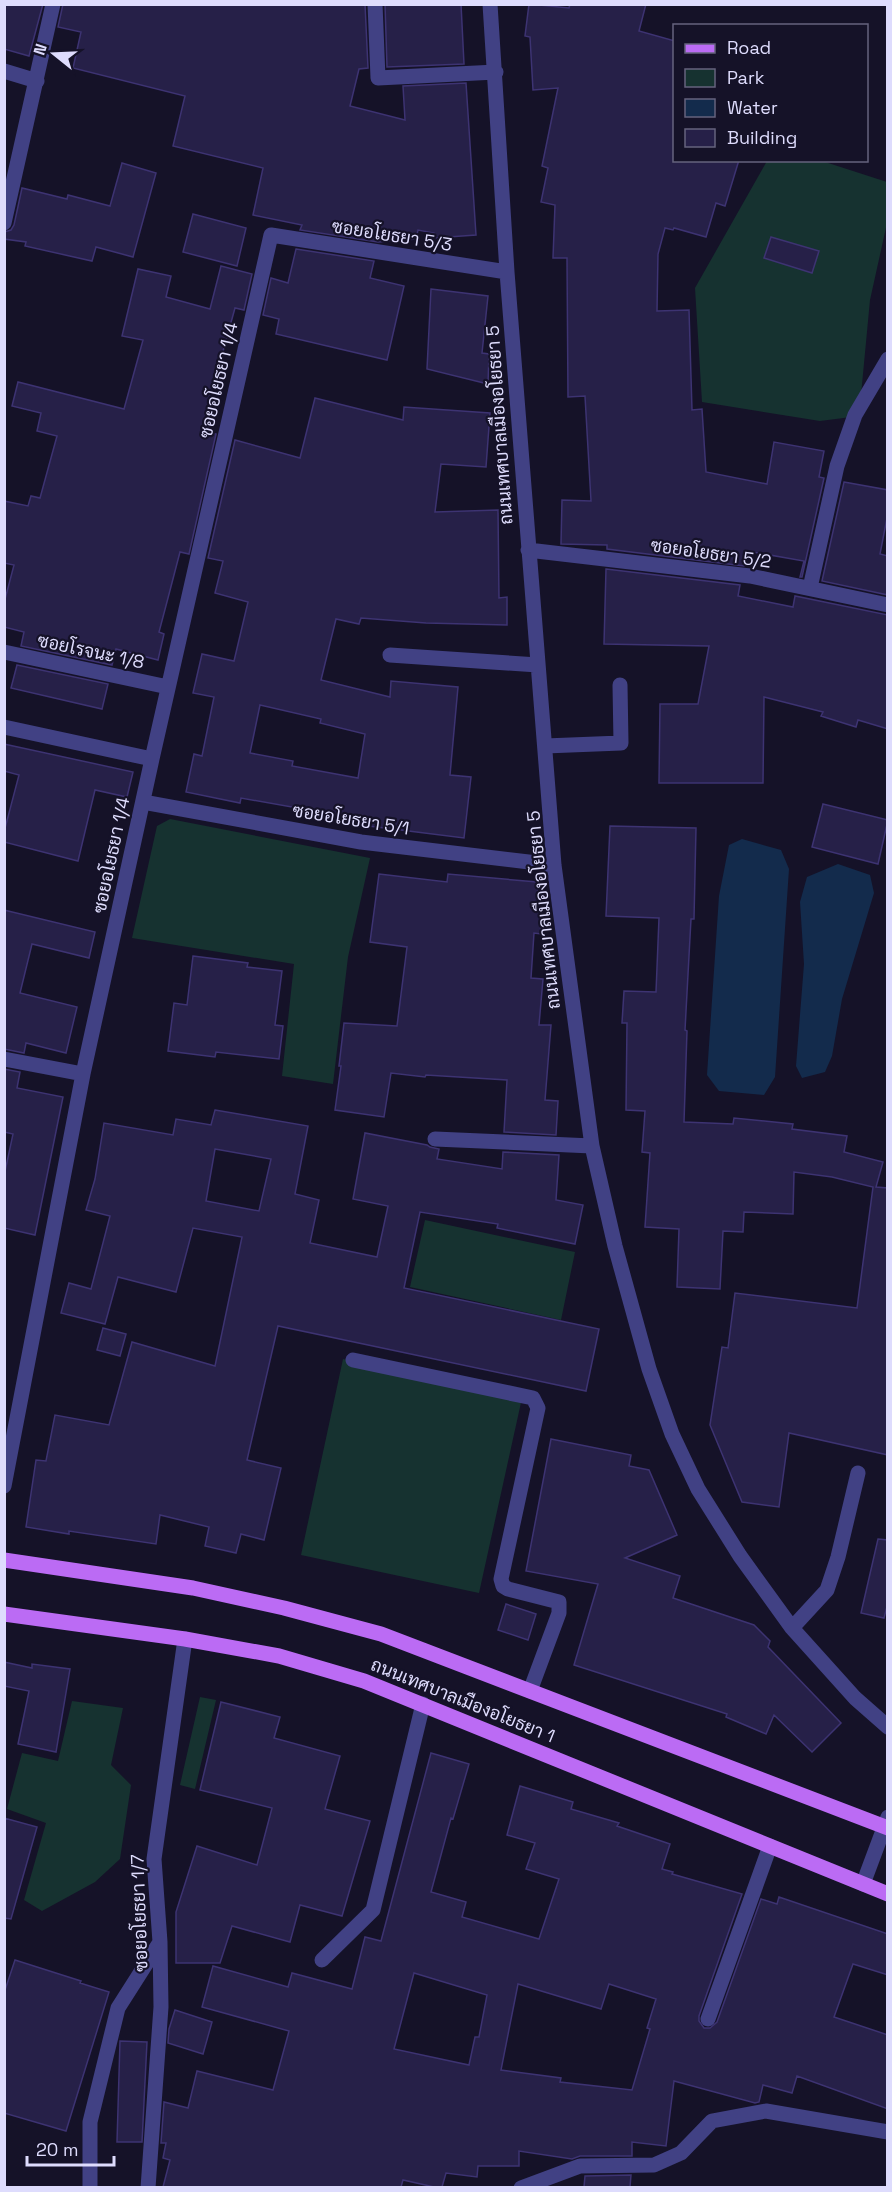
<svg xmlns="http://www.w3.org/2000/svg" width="892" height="2192" font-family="'Space Grotesk',Sarabun,sans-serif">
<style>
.green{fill:#163230}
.water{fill:#132b4c}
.building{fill:#262048;stroke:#3d3372;stroke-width:1.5;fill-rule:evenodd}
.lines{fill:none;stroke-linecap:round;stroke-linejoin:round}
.minor{stroke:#414184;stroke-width:15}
.major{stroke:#bb6bf4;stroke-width:15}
.labels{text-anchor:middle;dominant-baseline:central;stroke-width:4.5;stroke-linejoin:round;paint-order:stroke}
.street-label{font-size:18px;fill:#dedcfd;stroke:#151228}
</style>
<rect width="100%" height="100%" fill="#151228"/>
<path class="green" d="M767 161H822L887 182V223L870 300 859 416 820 421 702 402 695 288Z
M170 819 370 858 348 957 333 1084 282 1076 294 964 132 938 157 826Z
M425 1220 575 1252 561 1320 410 1287Z
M343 1359 522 1398 479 1593 301 1555Z
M200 1697 216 1700 195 1789 180 1785Z
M72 1701 123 1708 111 1765 131 1785 120 1859 95 1882 42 1911 24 1900 46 1823 7 1809 22 1753 58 1761Z"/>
<path class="water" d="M742 839 781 850 789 869 775 1077 764 1095 719 1091 707 1075 719 896 729 845Z
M838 864 870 875 874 893 842 999 832 1056 825 1072 802 1078 796 1066 804 964 800 902 807 877Z"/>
<path class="building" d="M4 4H43L29 56 4 49Z
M63 4H365L368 68 359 69 350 106 405 120 403 86 466 83 476 235 434 238V233L418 230 416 239 378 242 300 230 302 225 253 215 263 168 173 146 185 96 73 68 81 32 58 27Z
M385 4H461L464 64 387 67Z
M529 4 569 8 570 4H646L639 31 675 41V160H739L725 206 716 203 706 237 674 228 673 230 665 228 658 254 657 311 689 310 692 410 702 409 706 472 767 484 774 442 824 451 819 477 824 478 802 577H800L804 561 747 551 744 566 607 549V545L561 544 562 500 591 501 585 396 568 397 567 258H553L555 205 541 202 548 168 542 166 558 88 533 90 530 37 525 36Z
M122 163 156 173 133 257 96 247 92 261 25 246 26 242 4 239V232L11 230 14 225 22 188 67 199 68 195 110 206Z
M193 214 246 228 237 266 183 252Z
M771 237 819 251 812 273 764 258Z
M296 249 374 261 370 278 404 286 387 360 276 334 279 319 263 315 271 278 288 283Z
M221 266 252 274 244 310 235 308 212 391 218 393 207 432 216 434 189 554 180 552 168 598 159 632 164 634 158 660 116 649 112 665 21 646 24 632 4 627V603L14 565 4 563V501L28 506 31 496 40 498 57 436 37 431 41 413 12 406 18 382 124 409 143 340 122 336 138 269 171 276 166 297 210 309Z
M431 289 488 296 482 353 489 354 488 384 427 369Z
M315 398 403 420 404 407 490 413 486 467 441 464 435 512 498 510 499 598 507 597V625L426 623 361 618 359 624 336 619 321 680 390 697 391 681 458 687 450 775 471 777 464 838 353 824 354 818 241 798 240 803 186 792 194 754 202 756 214 697 193 693 202 654 234 661 248 602 215 593 223 561 208 558 235 440 300 458ZM260 705 321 719 320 723 365 734 358 778 292 766 293 761 250 753Z
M844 482 888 490V513L880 554 888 556V595L822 581Z
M606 569 740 585 738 596 793 607 795 596 888 615V729L858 720 856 727 821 716 823 712 764 697 763 783H659L660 704H698L709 646 604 644Z
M17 665 108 684 102 709 11 688Z
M4 744 133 772 127 797 95 790 78 861 4 842V832L19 775 4 771Z
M823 804 888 820 878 864 812 847Z
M610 826 696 828 694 919H691L685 1030 687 1031 684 1122 733 1124 734 1118 793 1124 792 1129 847 1136 844 1152 883 1162 876 1187 888 1188V1455L789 1433 779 1507 742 1502 710 1425 722 1347 728 1348 735 1293 857 1308 873 1187 832 1177 794 1172 793 1214 744 1212 743 1232 723 1231 720 1289 677 1287 679 1229 645 1227 650 1153 642 1152 645 1111 626 1110 627 1023H622L624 991 656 992 659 918 606 916Z
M379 874 447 882 448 874 537 882 541 934 534 933 531 978 543 979 539 1025H551L545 1100 558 1101 556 1135 504 1132 507 1080 426 1075 425 1077 391 1073 384 1117 335 1110 341 1066H339L344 1023 397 1026 407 947 370 942Z
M4 910 95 932 89 958 32 944 20 993 77 1007 66 1053 26 1043 24 1053 4 1049Z
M193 956 248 963 247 967 282 971 275 1025 283 1026 279 1059 216 1052 215 1057 168 1051 174 1003 187 1005Z
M4 1069 20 1072 17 1088 63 1097 35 1235 4 1228V1176L13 1134 4 1132Z
M215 1110 308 1126 295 1194 319 1200 310 1243 377 1257 388 1206 353 1199 365 1133 427 1145 430 1147 439 1149 437 1159 502 1169 503 1152 559 1155 556 1200 583 1205 575 1244 497 1228 498 1224 420 1212 404 1288 599 1329 586 1391 278 1326 247 1460 281 1468 264 1540 241 1534 236 1553 205 1546 209 1527 160 1515 156 1544 69 1531V1534L26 1527 36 1460 46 1461 55 1415 109 1425 132 1342 215 1366 242 1237 193 1228 176 1292 118 1277 105 1324 61 1313 69 1283 91 1289 110 1216 86 1210 95 1179 104 1123 173 1135 176 1119 211 1125ZM215 1149 271 1159 259 1211 206 1201Z
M103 1328 126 1334 120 1356 97 1350Z
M551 1439 631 1455 629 1466 649 1470 677 1535 625 1558 680 1576 673 1598 754 1625 770 1641 768 1647 841 1723 812 1752 774 1715 766 1734 726 1717 727 1714 574 1665 598 1584 526 1571Z
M878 1539 888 1540V1603L884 1618 861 1613Z
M506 1604 536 1614 528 1640 498 1630Z
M4 1662 32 1668V1664L70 1669 56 1752 18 1744 29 1691 4 1686Z
M221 1702 280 1717 274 1738 340 1756 325 1809 370 1821 342 1916 300 1905 290 1942 232 1926 220 1963H176V1912L197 1846 257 1865 272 1808 200 1790Z
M431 1753 469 1764 453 1819 451 1818 431 1892 466 1902 462 1917 539 1939 559 1879 526 1869 535 1843 507 1835 520 1786 573 1802 571 1809 619 1823 617 1826 670 1844 662 1869 673 1872 672 1874 742 1894 699 2016V2021L704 2028H710L717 2022 761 1899 777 1904 779 1897 888 1934V1975L853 1964 834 2017 888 2035V2109L797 2076 792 2093 763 2085 759 2102 755 2103 674 2081 666 2146 632 2142V2156H580L572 2159 519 2151V2166H478L477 2177 446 2173 442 2187H434L403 2180 401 2187H163L170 2160 163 2158 166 2143H161L164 2102 188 2108 197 2071 273 2090 289 2031 202 2007 213 1966 288 1987 292 1973 352 1989 365 1937 381 1941ZM414 1973 487 1995 479 2037H475L469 2065 394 2049ZM518 1984 601 2009 609 1984 656 1999 647 2028 650 2029 632 2090 560 2082 561 2078 501 2070Z
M4 1818 37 1827 11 1919 4 1918Z
M15 1960 81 1981 80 1983 109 1992 66 2131 4 2113V1993Z
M175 2010 212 2022 203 2054 168 2043 169 2029Z
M120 2041 147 2042 142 2142H117Z
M631 2175 630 2187H584L585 2176Z"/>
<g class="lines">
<path class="minor" d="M375 4 378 78 496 72
M490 4 507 272 554 865 592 1146 615 1246 649 1369 672 1434 698 1489 740 1556 792 1628 855 1698 888 1727
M4 71 37 81
M4 223 53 4
M528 550 750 576 888 605
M810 588 837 466 855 415 888 359
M4 652 168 687
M390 655 538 665
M4 727 152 759
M545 746 621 743 620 685
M143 802 361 842 554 865
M4 1059 83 1074
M435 1139 592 1146
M353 1360 533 1398 538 1408 501 1579 503 1586 508 1589 559 1602V1613L530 1691
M4 1486 83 1074 152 759 271 235 507 272
M792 1628 827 1590 838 1557 858 1473
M863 1884 888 1817
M322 1960 373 1910 423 1704
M708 2019 770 1846
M90 2188V2122L118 2008 160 1942
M148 2188 161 2007 160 1942 154 1859 185 1639
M521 2188 580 2166 654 2165 681 2153 712 2121 766 2111 888 2132"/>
<path class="major" d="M4 1560 193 1588 284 1608 381 1634 888 1828
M4 1614 185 1639 279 1656 364 1681 888 1894"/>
</g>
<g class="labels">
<g class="street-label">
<text transform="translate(392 235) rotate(9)">ซอยอโยธยา 5/3</text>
<text transform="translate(218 380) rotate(-77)">ซอยอโยธยา 1/4</text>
<text transform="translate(499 425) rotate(-94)">ถนนเทศบาลเมืองอโยธยา 5</text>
<text transform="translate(711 553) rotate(8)">ซอยอโยธยา 5/2</text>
<text transform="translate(91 651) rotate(12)">ซอยโรจนะ 1/8</text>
<text transform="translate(351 819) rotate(9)">ซอยอโยธยา 5/1</text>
<text transform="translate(111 855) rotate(-78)">ซอยอโยธยา 1/4</text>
<text transform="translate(543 910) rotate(-96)">ถนนเทศบาลเมืองอโยธยา 5</text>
<text transform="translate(463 1700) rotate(22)">ถนนเทศบาลเมืองอโยธยา 1</text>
<text transform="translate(139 1913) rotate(-92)">ซอยอโยธยา 1/7</text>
</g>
</g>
<rect width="892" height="2192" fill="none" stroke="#dedcfd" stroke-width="12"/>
<rect x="673" y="24" width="195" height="138" fill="#151228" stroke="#65637d" stroke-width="1.5"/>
<rect x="685" y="44" width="30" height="9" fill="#bb6bf4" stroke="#65637d" stroke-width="1.5"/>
<text x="727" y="54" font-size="18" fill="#dedcfd">Road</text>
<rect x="685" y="69" width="30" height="18" fill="#163230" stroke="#65637d" stroke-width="1.5"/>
<text x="727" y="84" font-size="18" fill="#dedcfd">Park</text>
<rect x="685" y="99" width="30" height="18" fill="#132b4c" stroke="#65637d" stroke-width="1.5"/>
<text x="727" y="114" font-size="18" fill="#dedcfd">Water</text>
<rect x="685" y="129" width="30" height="18" fill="#262048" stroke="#65637d" stroke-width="1.5"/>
<text x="727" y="144" font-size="18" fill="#dedcfd">Building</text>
<g transform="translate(54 54) rotate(288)" stroke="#151228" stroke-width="4.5" paint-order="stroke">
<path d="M0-4.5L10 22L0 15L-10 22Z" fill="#dedcfd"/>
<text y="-9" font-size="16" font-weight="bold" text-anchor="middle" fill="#dedcfd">N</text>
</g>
<path d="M27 2156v9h87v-9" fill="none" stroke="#dedcfd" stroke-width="3"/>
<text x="36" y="2156" font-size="18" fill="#dedcfd" stroke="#151228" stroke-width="4.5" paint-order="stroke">20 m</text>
</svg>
